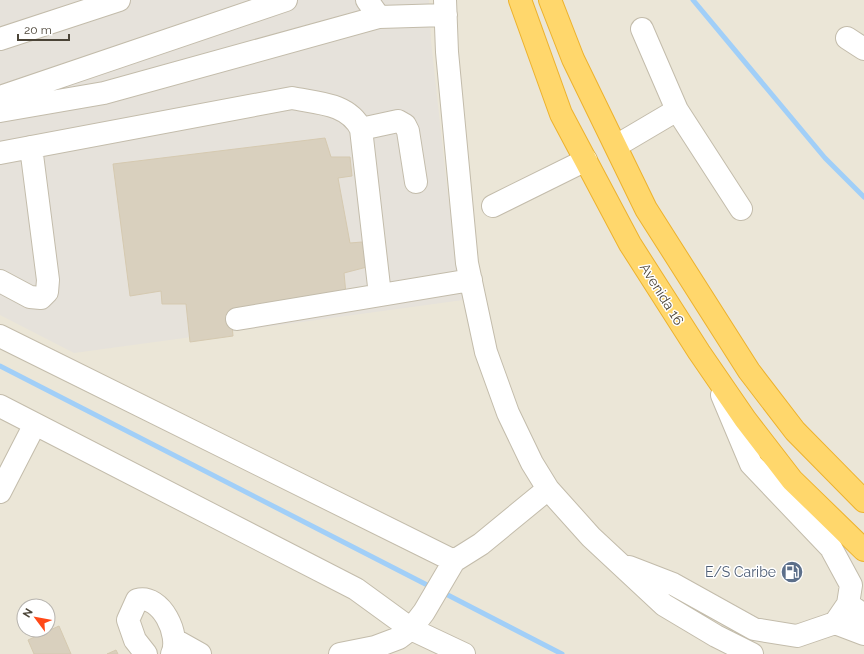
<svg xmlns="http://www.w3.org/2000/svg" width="864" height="654" font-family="Raleway,sans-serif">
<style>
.residential{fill:#ebe6d7;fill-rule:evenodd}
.industrial{fill:#e6e2db}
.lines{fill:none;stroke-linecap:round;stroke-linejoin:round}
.stream{stroke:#a1cff8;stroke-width:5}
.building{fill:#d9d0be;stroke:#d5c9b0}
.minor-casing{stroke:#c3bcab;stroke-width:24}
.highway-casing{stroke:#edb22d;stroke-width:24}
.minor{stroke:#fff;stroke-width:22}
.highway{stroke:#ffd76c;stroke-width:22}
.labels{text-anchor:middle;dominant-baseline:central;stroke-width:3;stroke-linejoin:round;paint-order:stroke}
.street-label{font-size:14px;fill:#4b4437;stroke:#fff}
.service-label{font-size:14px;fill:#4e5e75;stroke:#fff;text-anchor:end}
</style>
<rect width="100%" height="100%" fill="#f6f3ea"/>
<path class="residential" d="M0 0H864V654H0ZM24 606H48V630H24Z"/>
<path class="industrial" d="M0 0H429L431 41 447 187 463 300 74 353 0 315Z"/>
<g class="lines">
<path class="stream" d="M693 0 825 158 864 197
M0 366 433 588
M442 592 562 654"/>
</g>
<path class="building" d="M325 138 331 157H350L352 176 338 178 350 243 362 242 367 267 344 273 346 294 231 314 233 336 190 342 186 304H162L161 291 130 296 113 164Z
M59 626 71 654H34L28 640Z
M116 650 118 654H107Z"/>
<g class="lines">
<g class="minor-casing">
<path id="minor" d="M367 0 379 17 446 15
M445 0 447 52 467 263 486 352 508 413 532 463 548 489 591 537 664 605 716 636 752 654
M642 29 677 110 741 209
M847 38 864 49
M0 39 119 0
M0 97 286 0
M0 111 104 93 379 17
M361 129 398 121 405 125 408 131 416 182
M616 146 677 110
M0 153 292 98C317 103 348 103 361 129L380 295
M493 206 586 160
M0 281 30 297 41 298 47 292 48 280 31 147
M237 319 471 280
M0 336 454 561
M0 406 356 589 411 629 464 654
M0 492 35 424
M629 567 673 584 754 629 797 636 835 623 848 604 851 585 831 548 751 464 722 395
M848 604 864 615
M835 623 864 634
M175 640 200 654
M146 654 135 640 128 620 137 600C161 593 181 636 172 654
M340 654 375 647 399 638 411 629 424 612 454 561 481 544 548 489"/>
</g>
<g class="highway-casing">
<path id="highway" d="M520 0 561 114 630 244 699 352 745 419 792 480 864 550
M550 0 573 59 646 209 749 371 795 431 864 501"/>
</g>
<use href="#minor" class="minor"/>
<use href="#highway" class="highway"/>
</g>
<defs>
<g id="fuel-disc" transform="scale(1.15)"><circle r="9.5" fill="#5c6f8a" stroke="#fff"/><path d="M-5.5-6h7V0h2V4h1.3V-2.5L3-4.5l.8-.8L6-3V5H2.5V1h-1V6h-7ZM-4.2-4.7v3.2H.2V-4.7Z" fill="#fff"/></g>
</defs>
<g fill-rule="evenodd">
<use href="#fuel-disc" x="792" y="572"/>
</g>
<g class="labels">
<g class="street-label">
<text transform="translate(662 294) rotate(58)">Avenida 16</text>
</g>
<g class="service-label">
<text x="776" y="572">E/S Caribe</text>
</g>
</g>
<g transform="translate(36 618) rotate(302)"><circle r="19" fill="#ffffff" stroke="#b7b4af"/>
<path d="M0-3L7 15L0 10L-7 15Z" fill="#ff4918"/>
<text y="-6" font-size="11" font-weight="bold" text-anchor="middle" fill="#4b4437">N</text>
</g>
<path d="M18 34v6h51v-6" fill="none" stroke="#4b4437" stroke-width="2"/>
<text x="24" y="34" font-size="12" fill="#4b4437" stroke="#ffffff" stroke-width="3" paint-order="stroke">20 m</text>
</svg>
